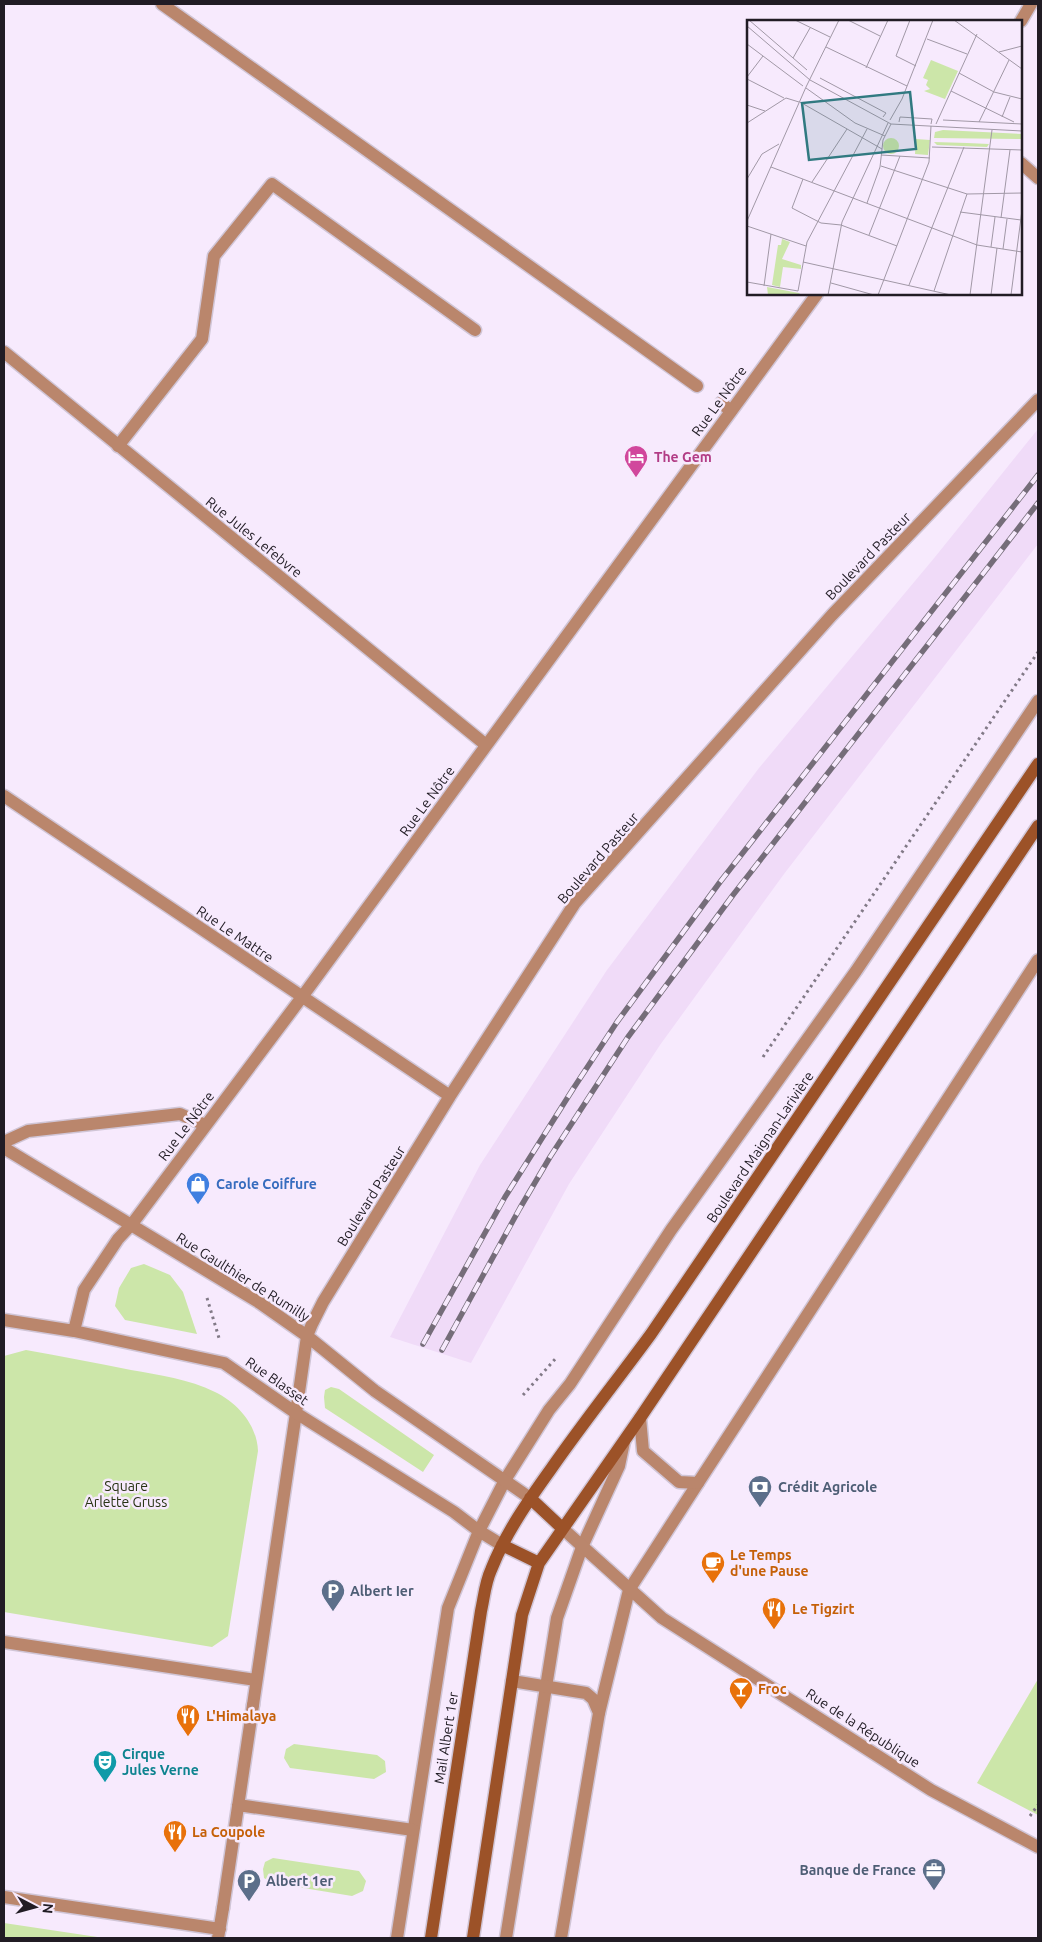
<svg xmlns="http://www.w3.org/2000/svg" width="1042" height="1942" font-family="Ubuntu,sans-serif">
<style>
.built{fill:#f0dbf8}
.green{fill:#cce6a9}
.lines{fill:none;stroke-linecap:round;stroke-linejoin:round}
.service-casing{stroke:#d0c5d6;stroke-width:15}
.pedestrian-casing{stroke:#d0c5d6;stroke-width:15}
.minor-casing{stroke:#d0c5d6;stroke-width:15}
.secondary-casing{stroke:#d0c5d6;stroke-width:15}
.path{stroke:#817986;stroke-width:3;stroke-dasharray:2.5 4;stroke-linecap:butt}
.service{stroke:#ba866c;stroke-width:12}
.pedestrian{stroke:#ba866c;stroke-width:12}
.minor{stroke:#ba866c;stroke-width:12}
.secondary{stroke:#9c5228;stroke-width:12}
.rail-casing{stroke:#756d79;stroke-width:5.5}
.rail{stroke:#f7eafd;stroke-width:4;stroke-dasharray:11;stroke-linecap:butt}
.labels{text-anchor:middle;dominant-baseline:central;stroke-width:5;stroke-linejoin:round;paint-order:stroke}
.street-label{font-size:14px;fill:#211c24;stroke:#f7eafd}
.hotel-label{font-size:14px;font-weight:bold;fill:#b23c85;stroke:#f7eafd;text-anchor:start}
.shop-label{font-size:14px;font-weight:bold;fill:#366cbe;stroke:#f7eafd;text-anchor:start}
.park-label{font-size:14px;fill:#273313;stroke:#f7eafd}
.service-label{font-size:14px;font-weight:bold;fill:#4e5e75;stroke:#f7eafd;text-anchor:start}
.food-label{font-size:14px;font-weight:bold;fill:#c56008;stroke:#f7eafd;text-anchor:start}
.culture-label{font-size:14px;font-weight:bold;fill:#0d838f;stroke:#f7eafd;text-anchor:start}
.inset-road{fill:none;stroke:#a198a6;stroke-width:1}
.view{fill:#317a81;fill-opacity:0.15;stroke:#317a81;stroke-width:2.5}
.inset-edge{fill:none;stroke:#211c24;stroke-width:2.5}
</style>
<rect width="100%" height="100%" fill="#f7eafd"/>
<path class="built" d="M1038 429V544L784 874 660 1045 569 1184 471 1363 390 1337 480 1165 607 970 759 768 935 557Z"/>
<path class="green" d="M144 1264 170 1275 183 1292 197 1334 125 1320 115 1306 119 1288 131 1268Z
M26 1350C61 1356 96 1363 131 1370 159 1375 189 1379 215 1392 238 1403 257 1425 258 1451L228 1636 212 1647 4 1612V1356Z
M331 1387 339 1389 434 1455 423 1472 325 1408 324 1397 325 1390Z
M1038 1679V1815L977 1783Z
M294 1744 377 1755 385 1761 386 1772 374 1779 290 1768 284 1758 286 1749Z
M273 1858 359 1871 366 1881 363 1891 352 1896 273 1883 264 1878 263 1869 265 1862Z
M4 1923 104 1938H4Z"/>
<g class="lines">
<g class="service-casing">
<path id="service" d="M162 4 697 386
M721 403 731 411
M118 446 202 339 214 256 272 184 475 330
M4 1642 256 1680
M253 1705 296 1413
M599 1713 629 1590 698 1483
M4 1897 220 1929
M218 1938 223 1908
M397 1938 448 1608 479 1531 505 1480 549 1410 570 1384 671 1230 856 971 1038 701
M506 1938 557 1618 582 1547 619 1466 624 1442"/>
</g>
<g class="pedestrian-casing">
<path id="pedestrian" d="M238 1805 413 1830
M223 1908 253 1705"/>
</g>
<g class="minor-casing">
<path id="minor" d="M1021 21 1031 4
M1021 163 1038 178
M4 352 486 745
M4 796 450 1096
M4 1142 28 1131 180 1114 205 1125
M4 1148 260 1303 307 1336 375 1391 530 1498
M4 1320 74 1331 224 1363 296 1413 454 1512 479 1531 502 1545
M74 1331 84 1290 118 1239 132 1224 302 997 817 294
M296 1413 307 1336 312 1324 323 1302 450 1096 575 903 832 615 1038 400
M640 1418 643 1451 679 1482 698 1483 1038 960
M562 1528 662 1618 931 1790 1038 1847
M512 1681 586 1693 593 1699 599 1713 561 1938"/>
</g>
<g class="secondary-casing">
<path id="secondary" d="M530 1498 562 1528
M502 1545 539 1563
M431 1938 481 1611C484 1598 485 1583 491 1570 505 1534 528 1501 551 1469 583 1423 618 1379 651 1334L1038 764
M473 1938 522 1615 539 1563 640 1418 1038 826"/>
</g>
<path class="path" d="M763 1057 1038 652
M207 1298 219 1338
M523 1395 557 1357
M1030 1816 1038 1805"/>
<use href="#service" class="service"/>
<use href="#pedestrian" class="pedestrian"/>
<use href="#minor" class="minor"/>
<use href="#secondary" class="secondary"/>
<g class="rail-casing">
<path id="rail" d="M423 1344 505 1197 573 1089 617 1022 720 882 1038 475
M442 1350 520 1208 550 1157 628 1037 733 895 1038 503"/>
</g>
<use href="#rail" class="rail"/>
</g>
<defs>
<g id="hotel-pin" transform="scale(1.25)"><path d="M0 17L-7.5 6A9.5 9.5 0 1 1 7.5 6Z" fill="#d1479c" stroke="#f7eafd"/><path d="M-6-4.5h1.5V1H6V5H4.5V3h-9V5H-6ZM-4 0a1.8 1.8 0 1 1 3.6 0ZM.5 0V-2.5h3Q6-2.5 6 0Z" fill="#fff"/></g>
<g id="shop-pin" transform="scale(1.25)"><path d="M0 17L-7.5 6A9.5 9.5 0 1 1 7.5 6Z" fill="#3f7fe0" stroke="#f7eafd"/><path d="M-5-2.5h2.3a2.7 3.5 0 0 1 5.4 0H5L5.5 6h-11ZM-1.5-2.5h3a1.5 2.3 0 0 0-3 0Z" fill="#fff"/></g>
<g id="bank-pin" transform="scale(1.25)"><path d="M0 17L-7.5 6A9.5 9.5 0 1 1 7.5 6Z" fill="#5c6f8a" stroke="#f7eafd"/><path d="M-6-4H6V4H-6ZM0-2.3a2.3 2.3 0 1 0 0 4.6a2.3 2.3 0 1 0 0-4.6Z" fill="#fff"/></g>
<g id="cafe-pin" transform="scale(1.25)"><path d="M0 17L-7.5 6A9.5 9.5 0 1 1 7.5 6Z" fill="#e8710a" stroke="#f7eafd"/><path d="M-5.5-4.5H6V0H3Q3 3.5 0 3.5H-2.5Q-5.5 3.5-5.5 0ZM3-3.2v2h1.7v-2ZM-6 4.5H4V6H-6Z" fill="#fff"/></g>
<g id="parking-pin" transform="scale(1.25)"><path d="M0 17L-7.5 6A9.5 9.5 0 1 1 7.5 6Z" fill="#5c6f8a" stroke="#f7eafd"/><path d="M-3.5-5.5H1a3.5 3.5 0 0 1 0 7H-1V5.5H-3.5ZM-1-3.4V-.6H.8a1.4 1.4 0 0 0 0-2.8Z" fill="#fff"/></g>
<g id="restaurant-pin" transform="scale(1.25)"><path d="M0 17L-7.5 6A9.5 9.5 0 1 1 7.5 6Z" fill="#e8710a" stroke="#f7eafd"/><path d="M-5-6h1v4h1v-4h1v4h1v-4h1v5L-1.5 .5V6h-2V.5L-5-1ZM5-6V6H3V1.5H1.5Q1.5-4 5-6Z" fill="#fff"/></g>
<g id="bar-pin" transform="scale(1.25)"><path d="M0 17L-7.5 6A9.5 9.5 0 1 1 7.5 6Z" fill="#e8710a" stroke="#f7eafd"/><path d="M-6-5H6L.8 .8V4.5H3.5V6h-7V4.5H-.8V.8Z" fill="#fff"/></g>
<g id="theatre-pin" transform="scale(1.25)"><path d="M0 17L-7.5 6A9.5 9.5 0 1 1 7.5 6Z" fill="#0f9aa8" stroke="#f7eafd"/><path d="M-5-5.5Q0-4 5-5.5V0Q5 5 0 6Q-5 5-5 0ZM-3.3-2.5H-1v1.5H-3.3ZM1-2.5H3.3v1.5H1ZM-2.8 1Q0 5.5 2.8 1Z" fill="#fff"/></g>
<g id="office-pin" transform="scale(1.25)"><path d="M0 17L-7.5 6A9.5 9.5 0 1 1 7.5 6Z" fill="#5c6f8a" stroke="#f7eafd"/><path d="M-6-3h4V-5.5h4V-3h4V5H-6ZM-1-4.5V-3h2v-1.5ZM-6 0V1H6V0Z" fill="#fff"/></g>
</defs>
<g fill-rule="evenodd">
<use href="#hotel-pin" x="636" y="457"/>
<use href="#shop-pin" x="198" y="1184"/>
<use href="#bank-pin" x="760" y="1487"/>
<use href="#cafe-pin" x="713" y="1563"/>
<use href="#parking-pin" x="333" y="1591"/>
<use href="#restaurant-pin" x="774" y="1609"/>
<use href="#bar-pin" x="741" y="1689"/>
<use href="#restaurant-pin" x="188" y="1716"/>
<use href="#theatre-pin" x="105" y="1762"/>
<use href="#restaurant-pin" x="175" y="1832"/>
<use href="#office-pin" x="934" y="1870"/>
<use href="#parking-pin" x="249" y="1881"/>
</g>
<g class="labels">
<g class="street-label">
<text transform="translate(719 401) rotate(-54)">Rue Le Nôtre</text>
<text transform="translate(254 537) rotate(39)">Rue Jules Lefebvre</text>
<text transform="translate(868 556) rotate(-46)">Boulevard Pasteur</text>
<text transform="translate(427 801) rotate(-54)">Rue Le Nôtre</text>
<text transform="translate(598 858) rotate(-49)">Boulevard Pasteur</text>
<text transform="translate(235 934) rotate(34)">Rue Le Mattre</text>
<text transform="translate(186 1126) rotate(-53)">Rue Le Nôtre</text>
<text transform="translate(760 1147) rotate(-56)">Boulevard Maignan-Larivière</text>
<text transform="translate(371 1196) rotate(-58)">Boulevard Pasteur</text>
<text transform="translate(243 1277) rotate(32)">Rue Gaulthier de Rumilly</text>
<text transform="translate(277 1381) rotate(35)">Rue Blasset</text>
<text transform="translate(863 1728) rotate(33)">Rue de la République</text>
<text transform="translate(446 1738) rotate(-81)">Mail Albert 1er</text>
</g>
<g class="hotel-label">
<text x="654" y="457">The Gem</text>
</g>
<g class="shop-label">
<text x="216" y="1184">Carole Coiffure</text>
</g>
<g class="park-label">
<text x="126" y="1486">Square<tspan x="126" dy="16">Arlette Gruss</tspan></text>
</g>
<g class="service-label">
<text x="778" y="1487">Crédit Agricole</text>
<text x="350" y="1591">Albert Ier</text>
<text x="916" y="1870" text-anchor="end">Banque de France</text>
<text x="266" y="1881">Albert 1er</text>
</g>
<g class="food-label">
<text x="730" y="1555">Le Temps<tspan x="730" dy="16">d'une Pause</tspan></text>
<text x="792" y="1609">Le Tigzirt</text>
<text x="758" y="1689">Froc</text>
<text x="206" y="1716">L'Himalaya</text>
<text x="192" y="1832">La Coupole</text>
</g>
<g class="culture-label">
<text x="122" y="1754">Cirque<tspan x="122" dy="16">Jules Verne</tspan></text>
</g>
</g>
<g transform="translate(747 20)">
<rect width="275" height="275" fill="#f7eafd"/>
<path d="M184 40 211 51 198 79 177 71 183 69 179 65 181 60 176 58ZM196 110 275 114V119L187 118 188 112ZM136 126a8 8 0 1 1 16 0a8 8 0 1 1-16 0ZM169 119 183 120 181 135 168 134ZM187 122 220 123 242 124 240 127 190 125ZM35 219 43 222 35 239 54 245V249L36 247 33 267 25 265 31 225H34ZM20 267 52 273 54 275H21Z" fill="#cce6a9"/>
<path class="inset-road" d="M2 0 60 50M48 0 83 17M101 0 133 16M163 0 149 36 169 46M207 0 275 49M0 6 63 60 144 104 275 111M180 19 220 34M0 24 56 66M79 27 160 66M252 32 275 26M46 38 63 8M119 48 141 0M212 53 247 72 275 79M0 57 16 36M73 58 139 93 136 97M0 59 37 78M59 68 108 103 138 116M204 71 267 102M53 82 135 129M0 85 18 91M255 97 263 77M143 100 155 79 186 0M196 100 275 104M152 102 153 97 185 99 184 104M232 102 262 40M0 103 39 78 52 82M189 104 230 14M185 127 275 130M134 135 183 138M134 146 220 174 275 173M24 147 230 225 275 232M0 159 15 134 32 124M56 159 45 188 74 203 94 205 150 226M65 162 100 109M120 183 133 147 136 120 144 104M213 192 274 200M254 198 263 130M0 201 59 67 92 0M0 206 59 226M122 215 153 136M244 227 248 197M256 229 260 199M56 242 204 275M0 262 51 271 60 222 120 109M84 263 127 275M162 265 217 127M17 266 24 214M187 271 220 174M81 275 95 202 141 103M131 275 182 142 184 106M223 275 245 110M244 275 250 228M264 275 275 190"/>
<path class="view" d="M163 72 169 129 62 140 55 83Z"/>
<rect width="275" height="275" class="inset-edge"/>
</g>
<rect width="1042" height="1942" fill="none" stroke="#211c24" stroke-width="10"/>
<g transform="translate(35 1907) rotate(96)" stroke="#f7eafd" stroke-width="4" paint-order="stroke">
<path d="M0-4L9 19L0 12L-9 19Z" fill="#211c24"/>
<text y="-8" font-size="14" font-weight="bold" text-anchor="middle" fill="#211c24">N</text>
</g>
</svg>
